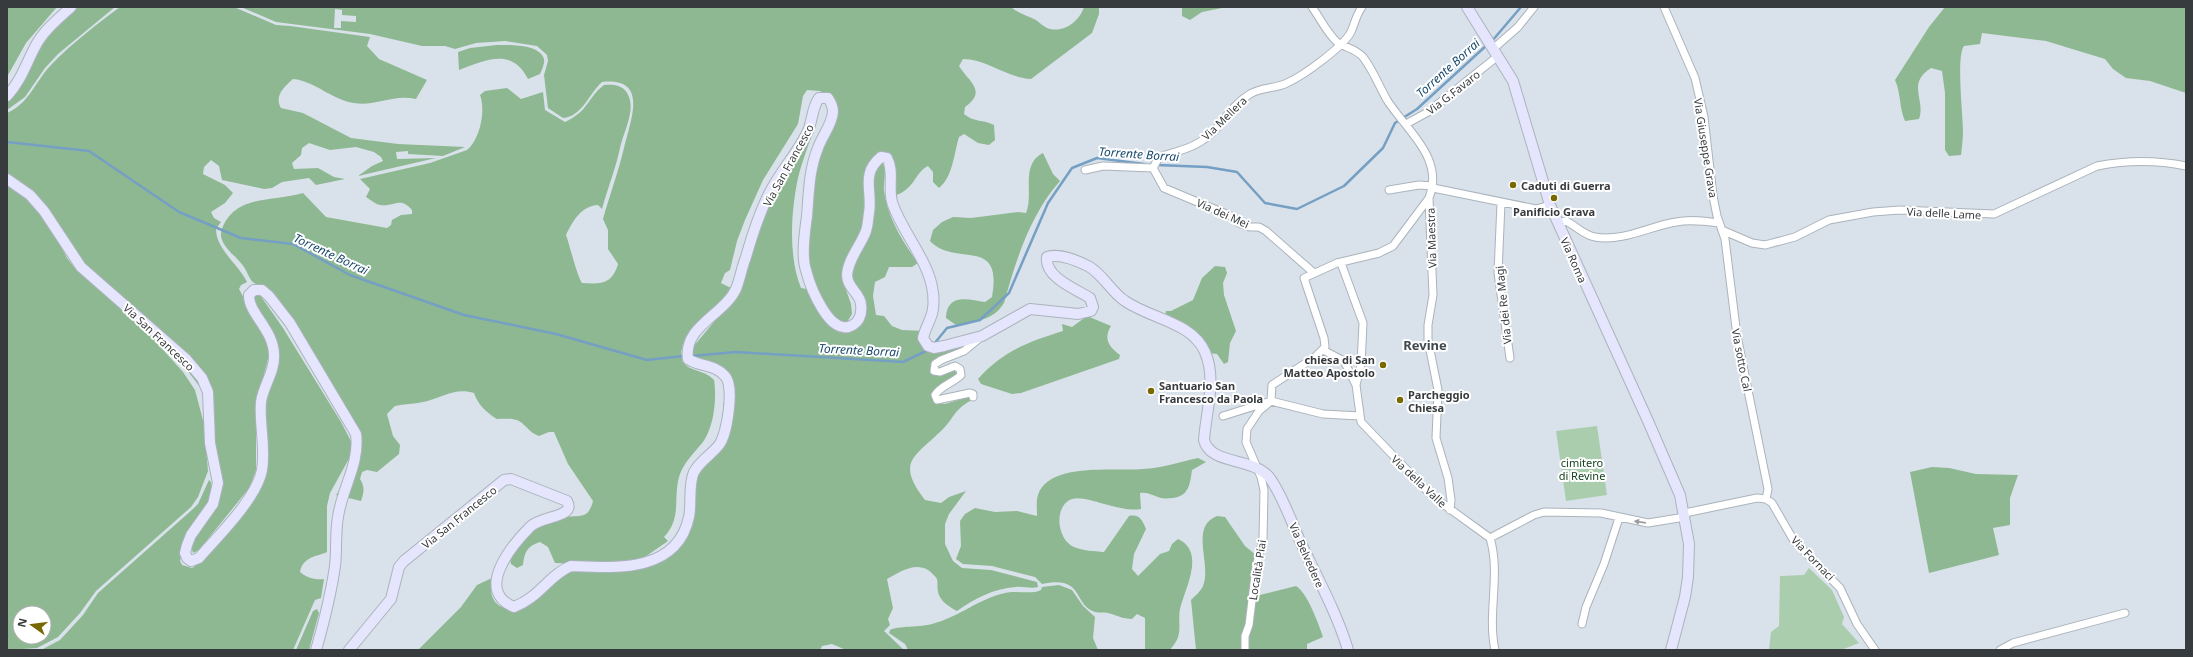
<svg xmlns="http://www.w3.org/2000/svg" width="2193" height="657" font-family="'Noto Sans',sans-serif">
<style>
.green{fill:#aacead}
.forest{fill:#8eb892;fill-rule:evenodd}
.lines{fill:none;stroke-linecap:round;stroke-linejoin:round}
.stream{stroke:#759fc3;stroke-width:2.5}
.street-casing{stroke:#abb3bb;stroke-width:9}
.secondary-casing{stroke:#abb3bb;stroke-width:12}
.street{stroke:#fff;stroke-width:7}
.secondary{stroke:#e5e5fe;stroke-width:10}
.oneway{fill:#9b9d9e}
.poi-dot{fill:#776800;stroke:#fff;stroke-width:1.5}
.labels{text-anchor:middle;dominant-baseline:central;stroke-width:4;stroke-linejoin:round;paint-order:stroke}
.street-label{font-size:11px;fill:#373b3e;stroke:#fff}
.poi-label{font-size:11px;font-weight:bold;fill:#373b3e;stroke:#fff;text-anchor:start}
.park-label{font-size:11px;fill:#0e3d18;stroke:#fff}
.water-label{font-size:12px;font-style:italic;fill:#17486c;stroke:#fff}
.quarter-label{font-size:13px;font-weight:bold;fill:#41484f;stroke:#fff}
</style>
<rect width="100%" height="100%" fill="#d9e2ea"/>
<path class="green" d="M1597 426 1607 495 1566 501 1556 431Z
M1809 568 1832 590 1844 617 1842 624 1859 643 1841 650H1769L1771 632 1779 626 1780 576 1804 575Z"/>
<path class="forest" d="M7 7H57L26 43 7 77Z
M71 7H115L58 54 45 68 25 97 7 110V94L25 64Z
M120 7H234L276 25 290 26 370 37 367 46 379 59 427 80 416 99C392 94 375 107 354 103 332 100 315 81 293 79 284 87 274 96 281 108L303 113 351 138 398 144 465 147 443 156 408 154V151L396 152 397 159 436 158 358 176 372 166 383 161 381 157 374 152 356 147 330 150 309 143 302 148 301 155 292 163 294 169 318 168 334 177 345 179 316 185 309 178 282 182 272 188 264 189 222 180 219 166 211 160 204 167 203 174 225 185 233 193 225 203 211 212 214 218 221 222 216 229C216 249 238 264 247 282L241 285 239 289 265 338 268 347V359L256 406V470L250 487 199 550 193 553 191 546 220 493 205 401 200 387 177 357 104 280 82 266 59 228 7 178V113C30 103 35 81 52 64 71 44 97 24 120 7Z
M241 7H1011C1019 14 1027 15 1036 20 1040 23 1043 26 1047 28 1063 34 1079 22 1084 7H1099V14L1092 33 1031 79C1007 78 987 59 963 59L959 66C968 81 988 91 965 107L964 114C975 123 983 119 994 125L995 140 989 145 978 143 964 134 959 137C954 153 953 177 939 188L933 182V172L928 166C913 174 916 190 891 197V167L877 157 868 209 844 284 851 304 852 314 847 322 840 325 813 286 804 230 829 108 825 94 820 91 807 90 803 96 798 124 763 180 745 220 737 241 730 270 725 273 721 283 731 288 729 293 687 345 683 344C674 375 703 366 714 380 717 398 714 427 703 442 694 453 683 463 679 477 673 500 682 518 664 537L668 541 642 559 616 565 555 563 548 547 540 542C527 546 524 553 523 565L517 568 511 564 510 559C516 551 527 530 535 526 542 522 556 518 565 517 580 515 588 520 593 501L568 464 554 432H549L539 436C531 433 530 430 524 425 517 417 506 419 497 419 487 413 478 405 474 393 455 387 442 398 423 402 414 404 404 404 395 406L387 414 393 436 400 445 399 454 377 472 367 470 362 472 360 479C365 487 364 492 361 501L336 495 342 487 358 444C328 393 298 332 260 287 257 284 253 283 251 280 248 276 247 271 244 267 237 256 216 244 222 229 235 194 274 202 303 193L326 217 387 228 391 225 392 220 401 215 412 214V210C400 196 395 207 380 205 375 204 371 200 366 197L370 189 360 179 430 163 467 150C480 139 486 111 480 95L485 91 507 88 521 99 543 92 545 110 565 122C589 111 587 98 604 85 614 84 625 85 629 97 635 112 623 133 620 148 615 171 608 187 602 209L598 205C581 206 573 221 566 235 570 246 577 276 582 283 600 284 612 285 618 264L608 249V230L603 219C610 194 618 173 624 148 630 121 650 77 602 82 590 92 582 117 563 118L548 108 544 75 548 61 547 55 537 46 505 41 476 43 455 49 445 46H422L370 34 276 22ZM335 9 342 10V15L356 16V22L341 21V28H334Z
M1182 7H1227L1202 12 1190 20 1182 16Z
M1945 7H2186V93L2150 81 2126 78 2113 69 2105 59 2046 41 1982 33 1980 44 1964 46C1956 57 1963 114 1963 130 1963 138 1962 147 1961 155L1949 156 1945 150V93L1942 71 1931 68C1906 84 1926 99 1919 119L1905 121C1899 108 1901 93 1895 80L1929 27Z
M497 45C509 45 540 44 544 59 545 63 542 70 540 74L528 79C512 47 485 60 459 70L458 52 470 48Z
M814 128C809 145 802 161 798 178 791 211 788 256 801 288L807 289 830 325 840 331 851 326 858 309 849 275 874 191V171L881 162 883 163C887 172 883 182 884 191 888 218 902 241 918 263L912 267H889L885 277 875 282 873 296 876 315 884 316 892 326 902 330 926 331 924 337 937 352 959 347 958 351C946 357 934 355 932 370H954L958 375 936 388 937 403 945 404 971 396 970 401C953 411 954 418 943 429 915 457 895 461 925 500L941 503 949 497 966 491 949 514 945 524V544L953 561 962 568 991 570 1037 582 1038 587C1031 589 1023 586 1016 587 992 589 976 598 957 611 949 607 940 601 938 592 937 588 938 583 937 579 935 576 931 572 928 570 914 562 900 572 887 579L893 608 888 619 890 625 884 631 904 650H846L832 644 822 646 820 650H418L461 607 477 585 492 578C490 589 490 602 502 607 533 620 549 580 571 569L652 560 682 533 688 491 721 430 726 381 693 357V347L723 311 756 224Z
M1043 153 1053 174 1060 181C1030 215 1016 260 1004 303 992 322 976 320 956 325L946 318C947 293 968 299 985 302L992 297C1003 235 956 268 930 241L933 230 942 222 953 217 971 218 1018 212 1026 213C1034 195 1020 164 1043 153Z
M7 184 32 204 48 221 67 258 74 267 112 298 157 343 183 372 195 390 204 424 208 471 198 497 191 507 96 591 80 613 58 637 37 648 7 650ZM20 613H44V637H20Z
M1215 266 1225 267 1227 273 1223 283 1224 295 1236 331 1230 343 1228 362 1224 364 1217 354 1208 353C1198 330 1188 325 1165 316L1166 311H1171L1193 300 1202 278Z
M250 287 260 295 283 328 341 422 353 445 350 457 330 493 327 506V552C315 557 303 557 300 572 307 578 315 580 324 579L321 598 315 600 293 650H41L60 640 83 615 98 593 193 509 198 504 209 480 211 482C214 508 195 531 182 553L180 561 182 565 192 568 202 561 260 489 266 470 265 403 274 360 247 291Z
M1087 316 1111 326C1103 339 1109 347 1120 355L1119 359 1021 393 1012 394 981 384 978 379C1003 351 1028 342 1063 331L1062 324 1072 327Z
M1198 458 1206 462 1192 470C1190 484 1189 496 1173 498 1169 498 1165 499 1161 498 1153 496 1149 492 1140 493L1141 509C1120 513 1085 494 1072 499 1053 506 1057 540 1074 547 1083 551 1094 551 1104 552L1129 516C1140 514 1142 520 1146 529L1134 554 1132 569 1138 576 1160 554 1169 551 1172 544 1178 539C1206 552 1185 588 1180 609 1178 618 1181 628 1178 637 1177 641 1173 646 1170 650H1145V618L1137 614 1132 619C1123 619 1116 615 1108 613 1104 612 1099 613 1095 612 1072 604 1085 575 1042 584L1035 577 992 566 963 564 956 559 961 546 960 521 965 514 975 508 995 512 1017 511 1037 516C1037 510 1036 501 1038 495 1049 461 1117 472 1143 469 1161 468 1180 462 1198 458Z
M1932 467 1949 468 1976 474 2018 475 2010 498V525L1993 528 1999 555 1929 573 1910 472Z
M1217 516 1225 517 1245 546 1256 555 1243 650H1196L1191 600C1195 596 1201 591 1203 586 1212 564 1189 527 1217 516Z
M1059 585 1072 590 1083 606 1095 617 1093 638 1098 650H908L905 644 889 633 890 630C896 626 922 627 932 624 959 617 978 599 1005 593 1017 590 1031 595 1041 590L1042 587Z
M1296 586C1307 592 1319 625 1323 637L1307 644V650H1247L1256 596Z
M317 609 319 613 309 650H296L313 611Z"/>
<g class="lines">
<path class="stream" d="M1492 41 1521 7
M7 142 89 151 179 212 241 238 293 244 350 275 464 315 556 334 647 360 684 356
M1157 165 1207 167 1237 172 1265 203 1297 209 1344 186 1383 148 1395 123 1417 109 1488 44
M934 344 947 328 980 320 1009 293 1048 203 1072 168 1097 158 1144 164
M691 356 736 352 903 362 928 350"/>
<g class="street-casing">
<path id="street" d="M1312 7C1320 18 1327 33 1337 42 1345 48 1355 48 1363 57 1373 70 1379 86 1387 100 1406 130 1445 158 1429 198L1433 295 1428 325V340L1438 390 1436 438 1448 478 1451 500 1450 510
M1664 7 1695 78 1704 117 1713 196 1717 216 1725 239 1737 336 1768 489 1766 499
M1493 49 1518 27 1534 7
M1406 124 1428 112 1498 56
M1085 170 1103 166 1153 168
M1433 188 1536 209 1550 205
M1389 190 1419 185 1433 186
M1501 203 1498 273 1510 358
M1558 223 1566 221C1576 226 1585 236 1595 237 1623 242 1650 226 1676 222 1690 219 1705 221 1719 223
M1724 231 1752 243 1765 245 1795 237 1829 220 1873 212 1900 210 1994 214 2097 166C2127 160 2157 160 2186 166
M1341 263 1363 323 1361 365 1356 385 1361 422 1432 496 1490 538C1501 574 1487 613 1495 650
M1314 273 1266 231 1259 227H1250L1239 223 1231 216 1164 188 1153 168 1159 157C1182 150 1199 147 1216 129 1226 117 1235 103 1250 94 1261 87 1275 89 1287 83 1303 76 1343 47 1351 32 1355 23 1356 15 1362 7
M1323 350 1344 361 1356 385
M973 397V394L970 393 937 400 935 395C940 386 953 383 961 375L960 369 955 366 940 372 934 371 935 364 941 360 964 351 981 337
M1271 401 1272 385 1315 357 1325 347 1324 338 1304 278 1337 263 1379 253 1393 246 1429 198
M1223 416 1271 401 1323 414 1360 416
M1685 513 1757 498 1766 499 1772 503 1794 541 1840 588 1857 624 1875 650
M1490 538 1534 515 1544 512 1601 513 1648 523 1685 517
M1582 624 1586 607 1604 564 1619 518
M1245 650V636L1249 625 1256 567 1263 539 1264 490 1261 477 1246 442 1247 429 1259 411 1271 401
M2000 650 2013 643 2125 613"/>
</g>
<g class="secondary-casing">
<path id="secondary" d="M1467 7 1513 81 1550 205 1648 421 1680 495 1689 544 1688 577 1685 597 1671 650
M7 96C21 81 26 64 35 47 43 31 58 19 71 7
M7 179 30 195 44 211 81 267 186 359 202 378 208 392 210 443 218 483 213 504 191 535 187 545 185 553 187 558 191 561 199 558C218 536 257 498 262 470 266 447 259 424 261 402 263 386 275 372 274 355 274 330 248 313 249 295L254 290H262L269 296 290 323 356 434C360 464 342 488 338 517 335 533 337 550 335 566 331 594 324 622 316 650
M349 650 391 599 399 567 404 561 504 480 511 479 567 501C576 518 542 515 530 527 512 545 474 591 514 607 539 598 550 574 571 566 616 568 677 573 689 517 692 503 688 485 694 472 700 461 711 455 719 445 727 435 735 386 725 376 715 364 700 367 688 359 683 326 724 315 736 289 740 279 742 267 746 257 752 236 759 214 769 194 779 173 796 155 806 135 813 123 811 109 819 98H828C830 101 833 107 833 112 832 125 822 136 818 148 809 170 809 192 807 216 805 231 801 256 806 270 810 286 830 339 853 325 861 320 862 312 861 304 860 293 847 288 847 275 848 259 861 245 866 231 868 225 868 219 869 213 873 192 860 174 881 157L887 158C895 172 887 190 893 205 906 240 938 270 933 309 932 318 925 328 923 338L928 346 934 348 944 346 982 336 1030 309 1078 314 1091 311 1093 307 1090 298C1076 289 1044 277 1047 257 1060 253 1076 260 1088 266 1103 274 1111 292 1125 301 1151 319 1192 322 1205 352 1217 380 1206 411 1204 440 1210 465 1252 457 1269 477 1281 492 1292 523 1300 541 1316 575 1337 613 1348 650"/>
</g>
<use href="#street" class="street"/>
<use href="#secondary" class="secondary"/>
</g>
<defs><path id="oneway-solid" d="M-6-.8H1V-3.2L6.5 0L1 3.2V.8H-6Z"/></defs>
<use class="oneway" href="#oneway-solid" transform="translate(1640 522) rotate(-172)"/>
<g class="poi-dot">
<circle cx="1513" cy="185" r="4"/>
<circle cx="1554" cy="198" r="4"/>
<circle cx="1383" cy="365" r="4"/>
<circle cx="1151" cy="391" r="4"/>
<circle cx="1400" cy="400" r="4"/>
</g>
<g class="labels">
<g class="street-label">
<text transform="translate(1453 92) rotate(-38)">Via G.Favaro</text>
<text transform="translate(1224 118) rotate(-44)">Via Mellera</text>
<text transform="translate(1706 148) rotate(81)">Via Giuseppe Grava</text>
<text transform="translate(788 165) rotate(-61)">Via San Francesco</text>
<text transform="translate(1223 213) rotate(24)">Via dei Mei</text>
<text transform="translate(1944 213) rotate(3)">Via delle Lame</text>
<text transform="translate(1431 238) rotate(-92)">Via Maestra</text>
<text transform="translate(1574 260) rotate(66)">Via Roma</text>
<text transform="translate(1503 305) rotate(-96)">Via dei Re Magi</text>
<text transform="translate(159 337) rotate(43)">Via San Francesco</text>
<text transform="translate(1742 360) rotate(79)">Via sotto Cal</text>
<text transform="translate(1419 481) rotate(43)">Via della Valle</text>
<text transform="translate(459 517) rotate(-39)">Via San Francesco</text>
<text transform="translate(1307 555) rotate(66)">Via Belvedere</text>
<text transform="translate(1813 558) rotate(46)">Via Fornaci</text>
<text transform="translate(1257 570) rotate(-81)">Località Piai</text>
</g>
<g class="poi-label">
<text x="1521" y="185">Caduti di Guerra</text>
<text x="1554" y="211" text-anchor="middle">Panificio Grava</text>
<text x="1375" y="359" text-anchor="end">chiesa di San<tspan x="1375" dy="13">Matteo Apostolo</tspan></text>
<text x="1159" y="385">Santuario San<tspan x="1159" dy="13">Francesco da Paola</tspan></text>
<text x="1408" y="394">Parcheggio<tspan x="1408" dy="13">Chiesa</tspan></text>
</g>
<g class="park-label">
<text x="1582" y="462">cimitero<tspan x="1582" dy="13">di Revine</tspan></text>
</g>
<g class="water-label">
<text transform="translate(1448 68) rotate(-42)">Torrente Borrai</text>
<text transform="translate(1139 154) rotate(4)">Torrente Borrai</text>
<text transform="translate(331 254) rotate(25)">Torrente Borrai</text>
<text transform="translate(859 350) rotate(3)">Torrente Borrai</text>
</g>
<g class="quarter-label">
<text x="1425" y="345">Revine</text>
</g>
</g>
<rect width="2193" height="657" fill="none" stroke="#373b3e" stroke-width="16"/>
<g transform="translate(32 625) rotate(284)"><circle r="19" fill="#ffffff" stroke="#afb1b2"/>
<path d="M0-3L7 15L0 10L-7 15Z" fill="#776800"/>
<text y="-6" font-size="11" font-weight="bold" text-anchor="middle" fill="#373b3e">N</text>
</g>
</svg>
